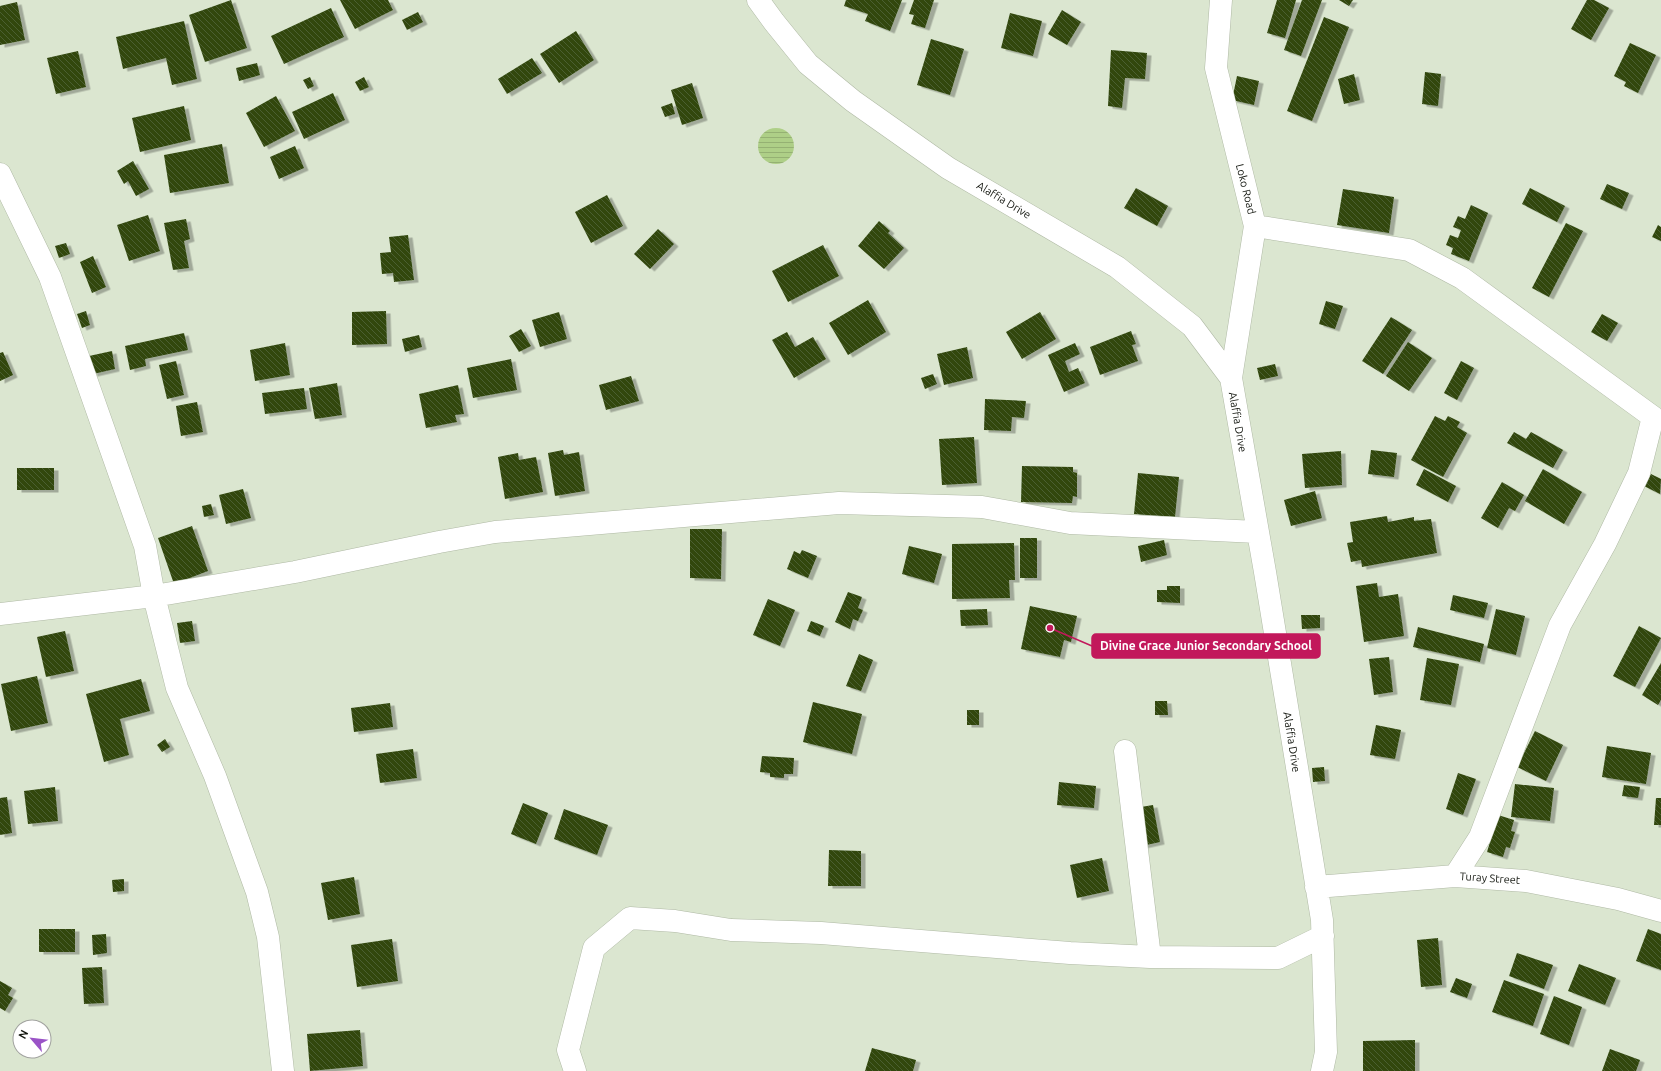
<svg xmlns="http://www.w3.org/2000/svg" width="1661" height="1071" font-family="Ubuntu,sans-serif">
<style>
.water{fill:url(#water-rules)}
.building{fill:url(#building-back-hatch);filter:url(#shadow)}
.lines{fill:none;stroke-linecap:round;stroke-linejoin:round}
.minor-casing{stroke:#afb9a4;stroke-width:23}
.minor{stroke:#fff;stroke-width:22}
.labels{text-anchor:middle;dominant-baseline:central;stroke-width:4;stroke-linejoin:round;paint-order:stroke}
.street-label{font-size:11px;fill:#13160f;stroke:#fff}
.leader{fill:none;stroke:#c2185b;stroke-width:1.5}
.callout-dot{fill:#c2185b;stroke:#fff;stroke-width:1.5}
.callout{fill:#c2185b;stroke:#c2185b;stroke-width:1.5}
.callout-label{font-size:12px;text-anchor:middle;font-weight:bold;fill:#fff}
</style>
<defs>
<pattern id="water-rules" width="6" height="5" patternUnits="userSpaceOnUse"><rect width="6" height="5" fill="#aecf87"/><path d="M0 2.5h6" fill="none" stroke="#95b173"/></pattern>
<pattern id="building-back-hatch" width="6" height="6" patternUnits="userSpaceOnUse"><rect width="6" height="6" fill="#314711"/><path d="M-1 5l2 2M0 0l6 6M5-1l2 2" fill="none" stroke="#4c5e32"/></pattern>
<filter id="shadow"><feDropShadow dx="4.5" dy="2.5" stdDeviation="0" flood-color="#0004"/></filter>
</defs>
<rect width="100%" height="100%" fill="#dbe6d0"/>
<path class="water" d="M758 146a18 18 0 1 1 36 0a18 18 0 1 1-36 0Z"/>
<path class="building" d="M231 0 247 48 205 62 189 15Z
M340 0H388L393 10 355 29Z
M846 0H902L890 31 865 21 868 14 844 6Z
M914 0H934L925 28 911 24 914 15 909 14Z
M1277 0H1296L1285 38 1267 33Z
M1302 0H1322L1301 56 1284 50Z
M1339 0H1353L1349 6Z
M1587 0H1594L1609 8 1591 40 1571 29Z
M17 2 25 40 0 45V6Z
M331 8 344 37 284 64 271 36Z
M1062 10 1081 22 1067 45 1048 34Z
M418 12 423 22 407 30 402 20Z
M1010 13 1042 21 1033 56 1001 48Z
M1324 17 1349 27 1312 121 1287 111Z
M184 21 197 79 172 85 166 58 123 69 116 37Z
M576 31 594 60 559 83 540 54Z
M931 39 964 49 950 95 917 85Z
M1630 43 1656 55 1638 93 1624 86 1626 82 1614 76Z
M1111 50 1147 53 1145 79 1125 78 1122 108 1108 106Z
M78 51 86 87 56 94 47 58Z
M532 58 542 73 507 94 498 79Z
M257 63 260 75 239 81 236 68Z
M1425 72 1441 74 1438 106 1422 104Z
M1354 74 1360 100 1344 104 1338 79Z
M1237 76 1259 81 1254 105 1232 100Z
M310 77 314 86 308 89 303 80Z
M364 77 369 87 360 91 355 82Z
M692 83 703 118 682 125 671 90Z
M333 93 345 120 304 139 292 112Z
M276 96 295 131 264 147 246 113Z
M672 103 675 114 665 117 661 107Z
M184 106 191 140 140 152 132 118Z
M222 144 229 183 170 193 164 155Z
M295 146 304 168 279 179 270 157Z
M133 161 149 189 136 196 128 181 124 184 117 171Z
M1607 184 1629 193 1622 209 1600 199Z
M1136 188 1168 206 1157 226 1124 208Z
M1530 188 1565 206 1557 222 1522 204Z
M1343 189 1394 197 1389 233 1337 225Z
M607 195 623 226 591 243 575 212Z
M1471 205 1488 213 1469 261 1451 254 1453 248 1446 245 1450 235 1458 238 1461 230 1453 227 1458 216 1465 219Z
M148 215 160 251 129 261 117 225Z
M186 219 190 239 184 241 189 268 173 270 164 223Z
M879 221 890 231 888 233 904 248 884 269 858 246Z
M1566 223 1583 231 1549 297 1532 288Z
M1658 225 1661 227V241L1652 237Z
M658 229 674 244 650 269 634 254Z
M408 235 414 280 394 282 393 273 382 274 380 253 391 252 389 237Z
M66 243 70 254 59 258 55 246Z
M823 245 839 276 788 302 772 271Z
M93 256 106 287 92 293 80 262Z
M868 300 886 332 848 355 829 323Z
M1326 301 1343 306 1335 329 1319 324Z
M86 311 90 325 82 328 77 314Z
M386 311 387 344 352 345V312Z
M559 312 567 339 540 347 532 320Z
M1040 312 1056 339 1022 359 1006 332Z
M1602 314 1618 323 1607 341 1591 332Z
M1391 317 1412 330 1383 374 1362 361Z
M521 329 531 346 519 352 509 336Z
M1131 331 1136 344 1132 345 1138 361 1100 375 1090 347Z
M787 332 795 347 813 337 826 359 794 378 772 340Z
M184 333 188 350 145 359 146 366 130 370 125 346Z
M419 335 422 347 405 352 402 339Z
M1408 342 1432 358 1409 391 1386 376Z
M285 343 290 375 255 381 250 350Z
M1075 343 1080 354 1065 361 1069 372 1078 368 1085 383 1064 392 1048 355Z
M967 347 973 378 944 385 937 354Z
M112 351 115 369 93 374 89 356Z
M3 352 13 375 0 381V353Z
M511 359 517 390 473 398 467 368Z
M176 361 184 395 167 399 159 365Z
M1461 361 1474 368 1457 400 1444 393Z
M1275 364 1278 376 1260 380 1257 368Z
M933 374 937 384 925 389 921 378Z
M631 376 639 401 606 410 599 385Z
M337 383 342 415 315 419 309 388Z
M458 385 464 414 455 415 457 422 426 428 419 394Z
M304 388 307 409 265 414 262 393Z
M985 399 1026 401 1024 418 1012 417 1011 431 984 430Z
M197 402 203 432 181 436 176 406Z
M1435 416 1445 421 1448 416 1460 422 1457 427 1467 433 1443 477 1411 460Z
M1514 432 1526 439 1531 432 1563 450 1553 468 1507 443Z
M974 437 977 483 942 485 939 439Z
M563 450 564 455 579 452 585 491 555 496 548 453Z
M1371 450 1397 453 1394 477 1368 474Z
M1341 451 1342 485 1305 488 1302 454Z
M518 453 519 460 536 457 543 492 505 499 498 457Z
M1022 466 1073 467V472L1077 473V497L1073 496 1072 503 1021 502Z
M17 468H54V490H17Z
M1424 469 1456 486 1448 502 1416 485Z
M1543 469 1582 492 1564 524 1525 501Z
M1138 473 1179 477 1175 517 1134 514Z
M1651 474 1661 479 1660 494 1644 486Z
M1502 482 1524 495 1515 511 1509 508 1498 528 1481 518Z
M243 489 251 518 226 524 219 495Z
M1315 491 1322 518 1291 526 1284 500Z
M211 504 214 515 204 517 202 506Z
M1387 516 1388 522 1414 517V521L1431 519 1437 553 1362 567 1361 560 1351 562 1347 543 1353 542 1350 522Z
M192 526 208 571 174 584 158 538Z
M690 529H722L721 579 690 578Z
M1020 538H1037V578H1020Z
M1164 540 1167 555 1141 562 1138 546Z
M1014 543 1015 580H1009L1010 598 952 599V544Z
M909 546 942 554 934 583 902 574Z
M802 550 817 556 808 578 787 569 794 551 800 554Z
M1377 583 1379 597 1398 594 1404 636 1364 642 1356 586Z
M1167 586H1180V603L1157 602V590H1167Z
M848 592 862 597 858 608 863 610 858 621 853 619 850 629 835 622Z
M1453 595 1488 603 1484 618 1450 610Z
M768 599 795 610 780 646 753 635Z
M1030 606 1077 616 1071 642 1064 640 1060 657 1021 649Z
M987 609 988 625 961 626 960 610Z
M1496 609 1525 616 1516 655 1487 648Z
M1301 615H1320V628L1302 629Z
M192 621 195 641 180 643 177 623Z
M811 621 824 626 820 636 807 631Z
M1639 626 1661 638 1635 687 1613 676Z
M1418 627 1484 644 1480 662 1413 647Z
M65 631 74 671 46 677 37 637Z
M859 654 873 660 861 691 846 686Z
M1389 657 1393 692 1374 695 1369 659Z
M1427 658 1459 664 1451 705 1420 700Z
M1661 663V700L1658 705 1642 695Z
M37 676 48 723 11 731 1 684Z
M141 679 150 711 120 719 129 755 104 762 86 694Z
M1155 701H1167L1168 715H1155Z
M813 702 862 714 852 754 803 742Z
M390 703 393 727 354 732 351 708Z
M967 710H979V725H967Z
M1376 725 1401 730 1395 759 1370 755Z
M1535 731 1563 745 1546 781 1517 767Z
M165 739 170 747 162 752 157 745Z
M1607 746 1651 753 1646 784 1602 777Z
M413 749 417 778 380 783 376 754Z
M762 756 794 758 793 774H784V778L770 777V773L760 772Z
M1324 767 1325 781 1313 782 1312 768Z
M1458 773 1476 779 1463 815 1446 809Z
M1059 782 1096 786 1094 808 1057 805Z
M1515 784 1554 788 1550 821 1511 817Z
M1624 785 1640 787 1638 798 1622 796Z
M55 787 58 821 28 824 24 791Z
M7 797 12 833 0 835V798Z
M1656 798H1661V825H1654Z
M523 803 548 813 536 844 511 834Z
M1153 805 1160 842 1142 846 1135 808Z
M564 809 608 825 597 855 554 839Z
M1498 815 1514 820 1511 831 1515 832 1510 848 1506 847 1503 857 1487 852Z
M829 850 861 851V886H828Z
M1102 858 1109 891 1077 898 1070 865Z
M354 877 360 914 328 920 321 883Z
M124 879V891L113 892 112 880Z
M39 929H75V952H39Z
M1648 929 1661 934V970L1636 961Z
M106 934 107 953 93 955 92 935Z
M1438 938 1442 985 1421 987 1417 940Z
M392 939 398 981 357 987 351 945Z
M1517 953 1553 965 1544 989 1509 976Z
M1579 964 1616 978 1605 1005 1568 991Z
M102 967 104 1003 84 1004 82 968Z
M1456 978 1472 984 1467 998 1450 992Z
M1504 980 1544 994 1533 1026 1492 1012Z
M0 981 12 988 8 995 13 998 5 1011 0 1008Z
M1554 996 1582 1007 1569 1045 1540 1034Z
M360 1030 363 1066 310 1071 307 1034Z
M1415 1040V1071H1363V1041Z
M872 1048 916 1060 913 1071H865Z
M1610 1049 1640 1060 1636 1071H1602Z"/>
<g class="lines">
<g class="minor-casing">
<path id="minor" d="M758 0 774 22 808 64 853 101 948 168 1117 267 1192 326 1231 378 1265 572 1322 920 1326 1052 1322 1071
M1221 0 1216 68 1255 226 1231 378
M0 174 50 277 145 546 154 596 177 688 215 776 257 892 268 937 283 1071
M1255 226 1409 250 1462 278 1653 417 1639 473 1605 544 1560 625 1480 837 1455 876
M0 614 154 596 295 572 439 542 495 532 839 503 982 507 1070 523 1257 532
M1125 751 1150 957
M1316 887 1455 876 1526 881 1618 899 1661 911
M575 1071 568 1050 594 948 630 918 675 921 731 930 821 933 1070 953 1150 957 1278 958 1323 936"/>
</g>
<use href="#minor" class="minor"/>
</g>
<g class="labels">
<g class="street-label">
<text transform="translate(1246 189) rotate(76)">Loko Road</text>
<text transform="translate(1004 200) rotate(31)">Alaffia Drive</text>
<text transform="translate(1238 422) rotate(80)">Alaffia Drive</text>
<text transform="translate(1292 742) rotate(81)">Alaffia Drive</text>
<text transform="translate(1490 878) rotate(4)">Turay Street</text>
</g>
</g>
<path class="leader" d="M1050 628L1092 646"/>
<circle class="callout-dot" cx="1050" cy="628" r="4"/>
<rect class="callout" x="1092" y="634" width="228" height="24" rx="4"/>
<g class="callout-label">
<text x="1206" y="650">Divine Grace Junior Secondary School</text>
</g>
<g transform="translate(32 1039) rotate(298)"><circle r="19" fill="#ffffff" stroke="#a1a29f"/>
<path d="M0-3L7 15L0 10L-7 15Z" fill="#9a53c7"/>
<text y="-6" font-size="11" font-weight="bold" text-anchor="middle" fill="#13160f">N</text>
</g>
</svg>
